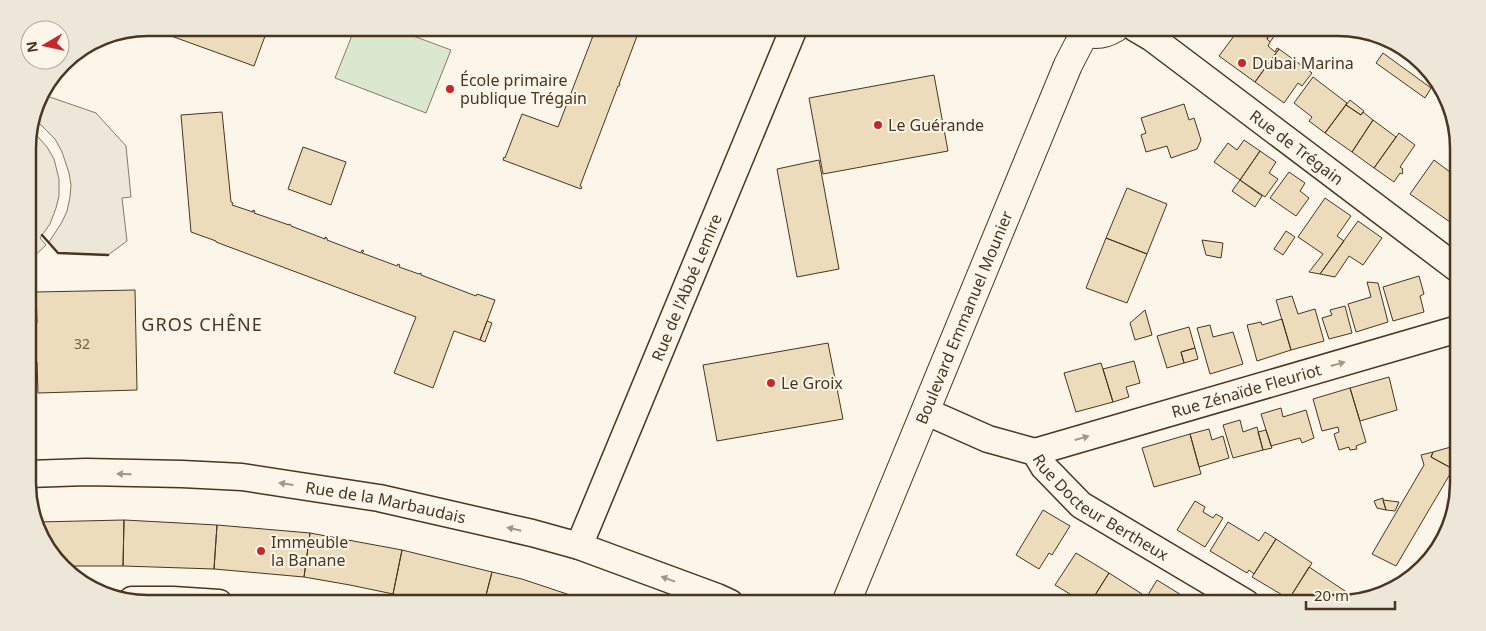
<svg xmlns="http://www.w3.org/2000/svg" width="1486" height="631" font-family="'Noto Sans',sans-serif">
<style>
.green{fill:#dce7d0;stroke:#887966}
.parking{fill:#ede7d9;stroke:#887966}
.building{fill:#ecdcbc;stroke:#4a3520}
.lines{fill:none;stroke-linecap:round;stroke-linejoin:round}
.street-casing{stroke:#4a3520;stroke-width:29}
.secondary-casing{stroke:#4a3520;stroke-width:30}
.street{stroke:#fbf6e9;stroke-width:26}
.secondary{stroke:#fbf6e9;stroke-width:28}
.wall{stroke:#4a3520;stroke-width:2.5}
.oneway{fill:#a29684}
.poi-dot{fill:#c62828;stroke:#fbf6e9;stroke-width:2}
.labels{text-anchor:middle;dominant-baseline:central;stroke-width:4;stroke-linejoin:round;paint-order:stroke}
.number-label{font-size:14px;fill:#725f47}
.poi-label{font-size:16px;fill:#4a3520;stroke:#fbf6e9;text-anchor:start}
.street-label{font-size:16px;fill:#4a3520;stroke:#fbf6e9}
.neighbourhood-label{font-size:18px;letter-spacing:1px;fill:#4a3520;stroke:#fbf6e9}
.rim{fill:none;stroke:#4a3520;stroke-width:2.5}
</style>
<rect width="100%" height="100%" fill="#fbf6e9"/>
<path class="green" d="M355 28H392L451 50 426 113 335 78Z"/>
<path class="parking" d="M41 94 96 113 126 146 131 197 122 198 127 241 108 255 58 253 49 242 62 222 67 211 70 197 71 185 69 173 62 152 55 139 34 118Z
M31 129 47 147 54 159 59 179V196L56 208 50 224 40 238 46 245 28 262V140Z"/>
<path class="building" d="M149 28H268L254 66Z
M596 28H640L619 84H620L619 86H618L580 186 582 187 581 189 503 160 504 157 505 158 522 114 558 127Z
M1214 28H1231L1225 36Z
M1240 28H1260L1269 34 1267 39 1270 42 1268 46 1275 52 1277 48 1279 49 1255 82 1219 56Z
M1260 28H1294L1289 34 1280 28 1270 42 1267 39 1269 34Z
M1279 49 1312 73 1302 86 1298 83 1284 103 1255 82Z
M1383 53 1431 88 1425 98 1376 63Z
M934 75 948 151 823 174 809 98Z
M1313 77 1347 103 1325 133 1309 121 1312 117 1294 103Z
M1350 100 1364 111 1361 115 1346 105Z
M1184 104 1189 120 1194 118 1201 140 1197 149 1171 158 1167 146 1146 152 1141 135 1146 133 1141 118Z
M1346 105 1361 115 1363 112 1373 120 1352 152 1325 133Z
M222 112 231 202 233 203 232 205 253 212V210L255 211 254 213 289 225V224L291 225V226L325 239V237L327 238V240L361 253 362 250 364 251 362 253 397 266 398 264 400 265 399 267 419 274 421 273V275L476 296 477 294 495 300 480 340 454 331 433 388 394 373 416 317 216 242V241L191 232 181 115Z
M1373 120 1396 137 1374 168 1352 152Z
M1399 133 1415 145 1400 167 1403 169 1402 171 1403 172 1402 174 1400 173 1394 182 1374 168Z
M1244 140 1260 151 1240 180 1214 162 1228 143 1237 150Z
M303 147 346 162 331 205 288 189Z
M1260 151 1276 162 1269 173 1278 179 1265 197 1240 180Z
M819 160 839 269 797 277 777 169Z
M1434 160 1458 178V211L1450 222 1410 194Z
M1289 172 1305 183 1300 191 1309 198 1296 216 1270 198Z
M1240 180 1262 196 1255 207 1232 191Z
M1127 188 1167 204 1147 254 1106 238Z
M1325 198 1351 216 1337 236 1344 241 1320 274 1309 272 1323 254 1298 237Z
M1458 211V228L1450 222Z
M1358 221 1382 238 1363 265 1349 256 1335 277 1320 274Z
M1286 231 1295 237 1283 255 1274 249Z
M1106 238 1147 254 1127 303 1086 288Z
M1202 240 1223 243 1221 258 1206 255Z
M1419 276 1424 294 1420 296 1424 312 1393 321 1383 287Z
M1367 282 1378 283 1388 322 1356 332 1348 304 1371 297Z
M135 290 137 390 38 393 37 362H28V323H37L36 292Z
M1292 296 1298 314 1315 309 1324 341 1291 350 1276 300Z
M1345 306 1352 333 1329 339 1322 318 1332 315 1330 310Z
M1145 310 1152 335 1135 340 1130 323Z
M1282 319 1291 350 1257 361 1247 325 1261 322 1262 325Z
M487 321 492 323 485 342 480 340Z
M1210 325 1213 337 1233 332 1243 364 1210 374 1197 328Z
M1189 327 1195 348 1181 352 1184 363 1167 368 1157 336Z
M828 343 843 419 717 441 703 365Z
M1195 348 1198 359 1184 363 1181 352Z
M1134 361 1140 383 1126 387 1129 397 1113 402 1103 369Z
M1101 363 1113 402 1076 412 1064 373Z
M1389 377 1397 410 1360 421 1350 388Z
M1350 388 1366 442 1356 446 1357 449 1350 450 1349 447 1339 450 1334 434 1339 432 1338 427 1322 431 1313 399Z
M1281 408 1283 417 1306 410 1314 438 1302 443 1300 438 1271 446 1261 414Z
M1240 420 1243 432 1257 427 1263 450 1233 458 1223 425Z
M1209 429 1212 440 1223 436 1229 458 1199 467 1190 434Z
M1266 430 1272 448 1263 450 1258 432Z
M1190 434 1201 474 1154 487 1142 448Z
M1458 445V459L1453 469 1431 457 1433 452Z
M1433 452 1431 457 1453 469 1396 566 1372 554 1424 465 1421 455Z
M1383 498V500L1386 510 1377 508 1374 501Z
M1383 500 1399 502 1395 511 1386 510Z
M1195 501 1205 507 1203 512 1213 518 1216 514 1223 518 1205 547 1177 530Z
M1043 510 1070 526 1052 555 1049 553 1039 569 1016 555Z
M124 520 123 566H65L53 557 38 522Z
M124 520 217 525 214 569 123 566Z
M1228 522 1259 541 1265 532 1276 539 1254 574 1249 570 1247 573 1210 551Z
M217 525 310 533 304 577 214 569Z
M310 533 402 550 393 594 350 585 304 577Z
M1276 539 1312 563 1289 599 1252 577Z
M402 550 492 572 484 603H435L393 594Z
M1076 553 1109 573 1090 603H1085L1055 585Z
M1309 567 1348 593 1343 603H1295L1289 599Z
M492 572 522 579 582 599 581 603H484Z
M1109 573 1142 594 1136 603H1090Z
M1157 580 1178 593 1195 603H1143Z"/>
<g class="lines">
<g class="street-casing">
<g id="street">
<path id="s1" d="M1135 28 1152 38 1458 269"/>
<path id="s2" d="M925 411 988 439 1035 452 1044 467 1081 505 1246 603"/>
<path id="s3" d="M1035 452 1458 329"/>
<path id="s4" d="M29 474 86 472 182 474 242 477 379 498 532 533 579 546 717 597 730 603"/>
<path id="s5" d="M579 546 794 28"/>
<path d="M132 600H173L219 603"/>
</g>
</g>
<g class="secondary-casing">
<g id="secondary">
<path d="M1077 28C1090 36 1102 36 1115 28"/>
<path id="s6" d="M846 603 1068 65 1085 32"/>
</g>
</g>
<use href="#street" class="street"/>
<use href="#secondary" class="secondary"/>
<path class="wall" d="M42 235 58 253 108 255"/>
</g>
<defs><path id="oneway-solid" d="M-6-.8H1V-3.2L6.5 0L1 3.2V.8H-6Z" transform="scale(1.25)"/></defs>
<g class="oneway">
<use href="#oneway-solid" transform="translate(1338 364) rotate(-16)"/>
<use href="#oneway-solid" transform="translate(1082 438) rotate(-16)"/>
<use href="#oneway-solid" transform="translate(124 474) rotate(-178)"/>
<use href="#oneway-solid" transform="translate(286 484) rotate(-172)"/>
<use href="#oneway-solid" transform="translate(514 529) rotate(-167)"/>
<use href="#oneway-solid" transform="translate(668 579) rotate(-160)"/>
</g>
<g class="poi-dot">
<circle cx="1242" cy="63" r="5"/>
<circle cx="450" cy="89" r="5"/>
<circle cx="878" cy="125" r="5"/>
<circle cx="771" cy="383" r="5"/>
<circle cx="261" cy="551" r="5"/>
</g>
<g class="labels">
<g class="number-label">
<text x="82" y="343">32</text>
</g>
<g class="poi-label">
<text x="1252" y="63">Dubai Marina</text>
<text x="460" y="80">École primaire<tspan x="460" dy="18">publique Trégain</tspan></text>
<text x="888" y="125">Le Guérande</text>
<text x="781" y="383">Le Groix</text>
<text x="271" y="542">Immeuble<tspan x="271" dy="18">la Banane</tspan></text>
</g>
<g class="street-label">
<text stroke="none"><textPath href="#s1" startOffset="201">Rue de Trégain</textPath></text>
<text stroke="none"><textPath href="#s5" startOffset="280">Rue de l'Abbé Lemire</textPath></text>
<text stroke="none"><textPath href="#s6" startOffset="309">Boulevard Emmanuel Mounier</textPath></text>
<text stroke="none"><textPath href="#s3" startOffset="220">Rue Zénaïde Fleuriot</textPath></text>
<text stroke="none"><textPath href="#s4" startOffset="359">Rue de la Marbaudais</textPath></text>
<text stroke="none"><textPath href="#s2" startOffset="205">Rue Docteur Bertheux</textPath></text>
</g>
<g class="neighbourhood-label">
<text x="202" y="324">GROS CHÊNE</text>
</g>
</g>
<path d="M0 0H1486V631H0ZM148 36H1338A112 112 0 0 1 1450 148V483A112 112 0 0 1 1338 595H148A112 112 0 0 1 36 483V148A112 112 0 0 1 148 36Z" fill="#ede7d9" fill-rule="evenodd"/>
<path class="rim" d="M148 36H1338A112 112 0 0 1 1450 148V483A112 112 0 0 1 1338 595H148A112 112 0 0 1 36 483V148A112 112 0 0 1 148 36Z"/>
<g transform="translate(45 45) rotate(261)"><circle r="24" fill="#fbf6e9" stroke="#b4a999"/>
<path d="M0-4L9 19L0 12L-9 19Z" fill="#c62828"/>
<text y="-8" font-size="14" font-weight="bold" text-anchor="middle" fill="#4a3520">N</text>
</g>
<path d="M1306 601v8h89v-8" fill="none" stroke="#4a3520" stroke-width="2.5"/>
<text x="1314" y="601" font-size="15" fill="#4a3520" stroke="#fbf6e9" stroke-width="4" paint-order="stroke">20 m</text>
</svg>
